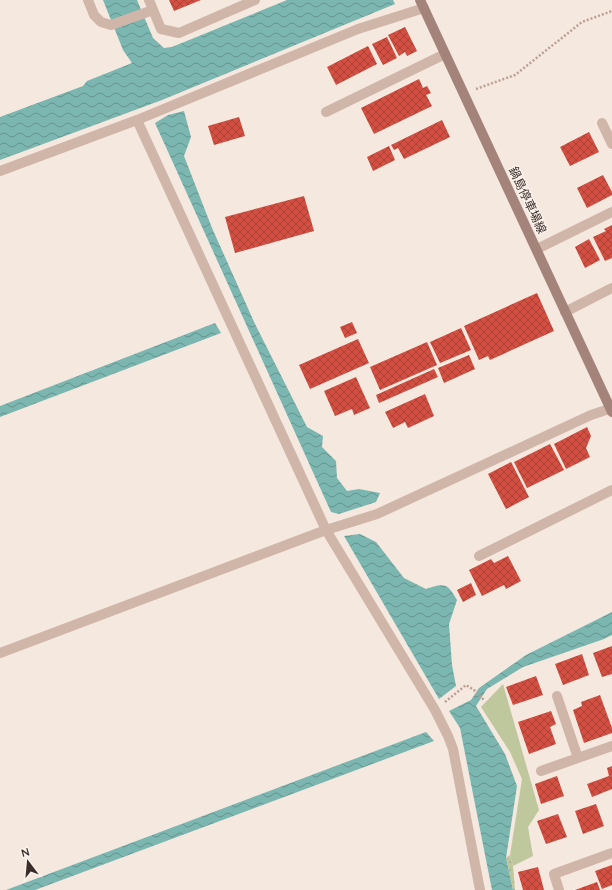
<svg xmlns="http://www.w3.org/2000/svg" width="612" height="890" font-family="Quicksand,'Noto Sans JP',sans-serif">
<style>
.grass{fill:url(#grass-dots)}
.green{fill:#bfc79d}
.water{fill:url(#water-waves)}
.building{fill:url(#building-cross-hatch)}
.lines{fill:none;stroke-linecap:round;stroke-linejoin:round}
.path{stroke:#bc9f93;stroke-width:2.5;stroke-dasharray:2 2;stroke-linecap:butt}
.minor{stroke:#d0b5a9;stroke-width:10}
.secondary{stroke:#a4837a;stroke-width:10}
.labels{text-anchor:middle;dominant-baseline:central;stroke-width:3;stroke-linejoin:round;paint-order:stroke}
.street-label{font-size:12px;fill:#3c2d2a;stroke:#fcf3ed}
</style>
<defs>
<pattern id="grass-dots" width="8" height="8" patternUnits="userSpaceOnUse"><rect width="8" height="8" fill="#bfc79d"/><path d="M2 2h.1M6 6h.1" fill="none" stroke="#a5ab87" stroke-width="1.8" stroke-linecap="round"/></pattern>
<pattern id="water-waves" width="16" height="10" patternUnits="userSpaceOnUse"><rect width="16" height="10" fill="#7bb6b0"/><path d="M0 5q4-4 8 0t8 0" fill="none" stroke="#66948f"/></pattern>
<pattern id="building-cross-hatch" width="8" height="8" patternUnits="userSpaceOnUse"><rect width="8" height="8" fill="#d24f41"/><path d="M0 0l8 8M0 8l8-8" fill="none" stroke="#ac4237"/></pattern>
</defs>
<rect width="100%" height="100%" fill="#f5e8df"/>
<path class="grass" d="M510 855 513 866 515 890H513L506 858Z"/>
<path class="green" d="M503 684 539 810 528 827 533 856 513 866 510 855 522 779 510 752 481 707Z"/>
<path class="water" d="M103 0H137L153 38 164 48 172 47 287 0H393L395 4 162 100 0 160V117L83 86 87 81 132 63 123 50Z
M184 111 191 137 184 156 212 228 255 324 307 427 323 436 322 447 336 461 337 478 347 491 359 489 380 493 376 502 339 514 331 512 155 123 168 115Z
M215 323 221 333 0 417V406Z
M360 534 376 542 404 578 426 589C445 583 447 583 457 600L449 624 452 665 456 686 439 699 344 536Z
M612 612V635L604 639 523 667 487 689 476 706 505 754 517 786 506 858 513 890H492L460 728 449 711 471 700 479 688 526 655Z
M426 732 434 741 35 890H6Z"/>
<path class="building" d="M169 0H201L174 11Z
M405 27 417 51 407 56 405 52 399 56 388 35Z
M387 37 397 58 383 65 372 44Z
M368 46 377 64 336 85 327 67Z
M419 79 423 88 427 86 431 93 426 95 432 106 374 134 361 108Z
M239 117 245 136 214 145 208 126Z
M442 120 450 137 404 159 398 148 394 150 391 145Z
M589 132 599 152 570 166 560 147Z
M389 146 395 160 373 171 367 157Z
M603 175 612 192V195L587 208 577 188Z
M304 196 314 231 235 253 225 217Z
M612 225V258L605 261 593 237 606 231 604 229Z
M589 239 600 260 585 268 575 247Z
M537 293 554 331 490 360 488 356 479 360 464 326Z
M352 322 357 333 345 338 340 327Z
M461 328 471 350 440 363 430 342Z
M358 339 369 363 310 389 299 365Z
M427 342 437 365 380 390 370 367Z
M469 355 475 369 444 383 438 368Z
M434 369 438 377 379 403 376 395Z
M356 377 370 408 354 415 352 409 335 416 324 391Z
M425 394 434 416 408 428 405 422 393 428 385 412Z
M587 427 591 436 586 448 590 457 566 469 554 444Z
M550 444 564 470 527 488 514 462Z
M511 462 529 497 506 509 488 474Z
M508 556 521 581 506 589 504 585 482 596 469 570 491 559 494 563Z
M471 583 476 595 463 602 457 590Z
M612 646V674L602 677 593 653Z
M582 654 589 675 563 685 555 664Z
M536 676 543 695 513 705 506 687Z
M600 695 612 728V733L584 743 573 710 582 706 581 702Z
M551 711 556 724 550 727 556 744 529 754 518 722Z
M612 766V789L592 797 587 784 609 776 607 768Z
M557 776 564 796 541 804 535 784Z
M596 804 604 826 583 834 575 811Z
M558 814 567 837 546 844 537 821Z
M612 865V885L602 889 595 871Z
M538 867 544 890H523L518 872Z
M597 882 600 890H575Z"/>
<g class="lines">
<path class="path" d="M476 89 515 75 582 22 612 11
M445 702 466 685 474 690 485 701"/>
<path class="minor" d="M88 0 94 15 101 22 111 25 153 10
M149 0 161 29 179 33 255 0
M326 112 445 54
M137 120 326 530 435 710 448 736 453 749 480 890
M602 123 612 144
M0 171 137 120 358 29 424 8
M537 249 612 212
M565 312 612 288
M479 556 612 490
M0 653 326 530 377 514 591 415 612 408
M557 696 578 758
M541 771 612 746
M559 890 554 874 612 853"/>
<path class="secondary" d="M420 0 612 412"/>
</g>
<g class="labels">
<g class="street-label">
<text transform="translate(528 200) rotate(65)">鍋島停車場線</text>
</g>
</g>
<g transform="translate(28 862) rotate(344)" stroke="#fcf3ed" stroke-width="3" paint-order="stroke">
<path d="M0-3L7 15L0 10L-7 15Z" fill="#3c2d2a"/>
<text y="-6" font-size="11" font-weight="bold" text-anchor="middle" fill="#3c2d2a">N</text>
</g>
</svg>
